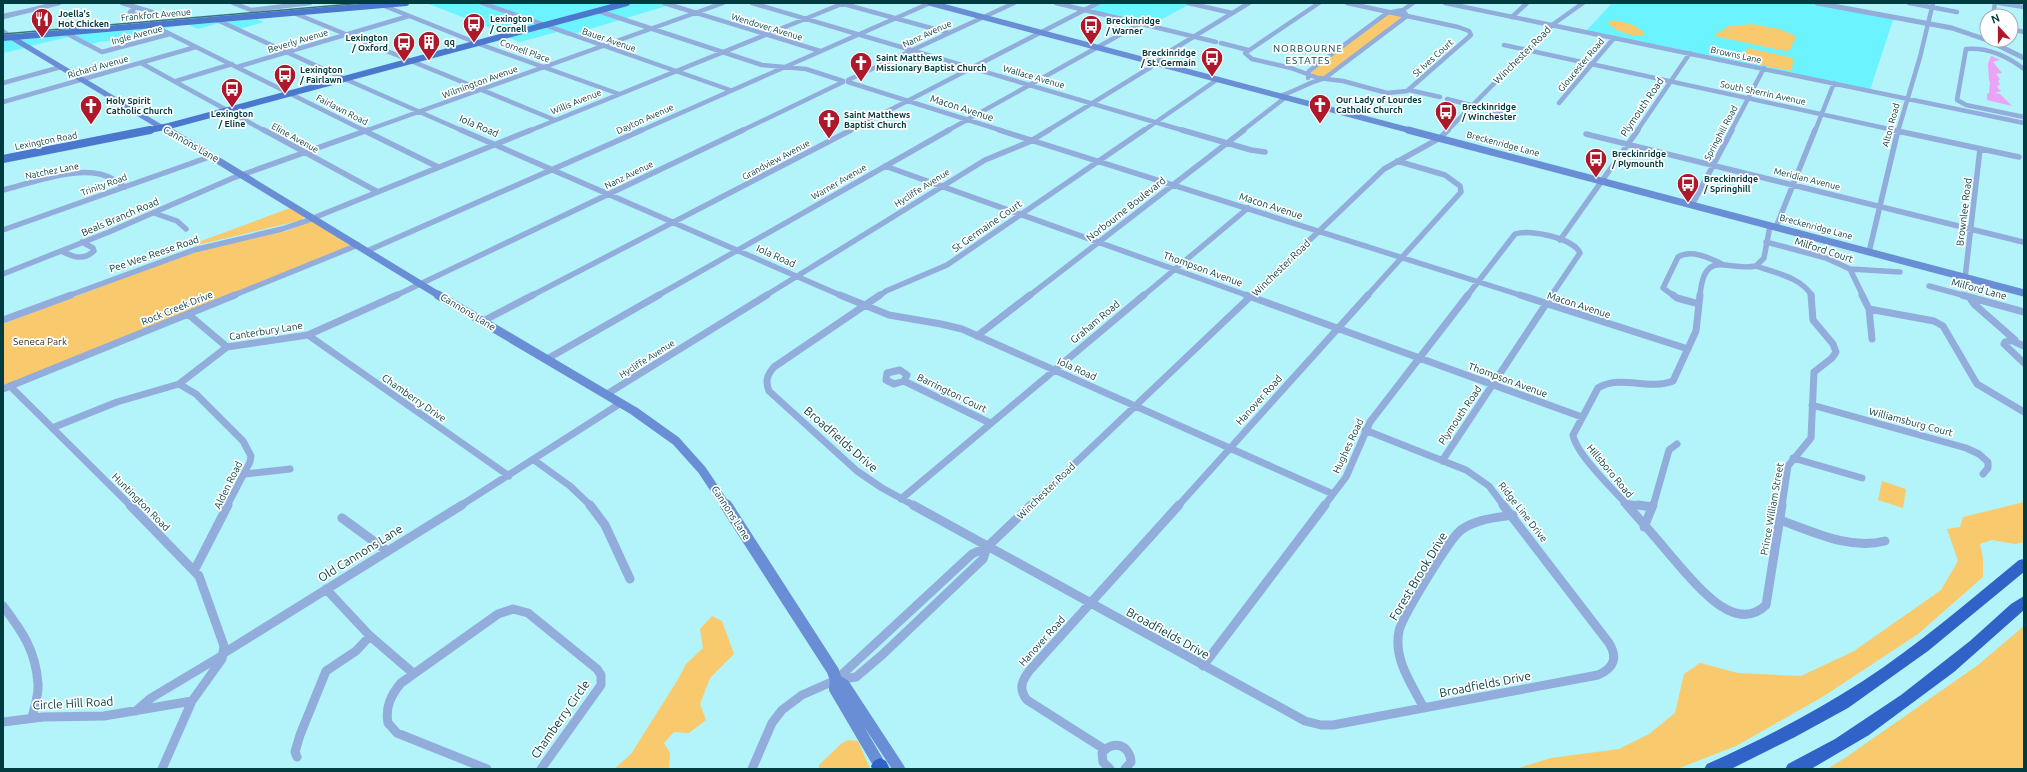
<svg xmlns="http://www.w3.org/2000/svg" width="2027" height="772" font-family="Ubuntu,sans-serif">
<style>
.built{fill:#6bf4ff}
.green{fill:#f9c96d}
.water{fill:#eba4f5}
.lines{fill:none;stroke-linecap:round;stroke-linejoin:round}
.minor-far3{stroke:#92acdc;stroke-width:4.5}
.minor-far2{stroke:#92acdc;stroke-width:5.5}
.minor-far1{stroke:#92acdc;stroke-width:7}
.minor{stroke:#92acdc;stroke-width:9}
.tertiary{stroke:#92acdc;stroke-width:5}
.secondary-far3{stroke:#698ed5;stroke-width:5.5}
.secondary-far2{stroke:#698ed5;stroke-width:7}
.secondary-far1{stroke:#698ed5;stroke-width:9}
.secondary{stroke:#698ed5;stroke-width:12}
.primary-far1{stroke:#4b77ce;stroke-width:6}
.primary{stroke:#4b77ce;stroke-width:8}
.motorway{fill:#3062c8;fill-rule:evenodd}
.rail{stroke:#39767b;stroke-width:1.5}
.labels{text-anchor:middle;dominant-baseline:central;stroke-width:3.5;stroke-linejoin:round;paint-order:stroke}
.far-poi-label{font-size:9px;font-weight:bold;fill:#003b3f;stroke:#fff;text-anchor:start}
.far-street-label{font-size:9px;fill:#003b3f;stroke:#fff}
.far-quarter-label{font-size:10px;letter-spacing:1px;fill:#003b3f;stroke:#fff}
.street-label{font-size:10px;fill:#003b3f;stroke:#fff}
.park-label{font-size:10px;fill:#382c16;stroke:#fff}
.near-street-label{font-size:12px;fill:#003b3f;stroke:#fff}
</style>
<rect width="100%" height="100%" fill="#b2f4f9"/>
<path class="built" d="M426 3H620L506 34Z
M633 3H676L567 36 557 32 520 42 507 37Z
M1100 3H1186L1190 4 1151 25 1089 10Z
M1612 3H1814L1894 17 1870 90 1586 31Z
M254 18 264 22 236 30 219 23 198 29 187 24 133 35 138 38 99 42 84 46 69 37 30 46 18 38Z
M3 39H9L25 48 3 53Z"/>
<path class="green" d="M1388 14 1403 17 1324 77 1311 75V72Z
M1610 21C1617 20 1639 24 1644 34 1634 38 1614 31 1608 23Z
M1752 24 1779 29 1796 36 1790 50 1785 51 1715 36 1716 34 1729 26Z
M1748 48 1793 58 1792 71C1778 68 1753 67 1744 54Z
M290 208 304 216 302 220 177 250Z
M312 221 351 246 3 386V324L192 252 286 231Z
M1882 481 1906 489 1903 508 1878 500Z
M2024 502V542L2015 544 1992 540 1980 544 1983 558V577L1918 634 1824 696 1736 746 1677 769H1515L1551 758 1619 749 1649 734 1675 713 1684 674 1700 663 1738 673 1801 676 1854 651 1941 590 1958 561 1947 529 1960 527 1963 517Z
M712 616 722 621 734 654 710 678 700 704 706 720 689 733 674 732 664 743 670 753 669 769H614L631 754 677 681 686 664 703 648 700 629Z
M2024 626V769H1827L1845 758 1978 665Z
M848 740 858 741 870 769H819V765L842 743Z"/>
<path class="water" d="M1991 56 2000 60 1993 62 2002 73 1996 74 2000 79 1998 81 2000 84 1997 87 2001 91 1995 93 2000 94 2012 106 1987 100V94L1989 93 1990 82 1989 80 1988 64Z"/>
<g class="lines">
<path class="minor-far3" d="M122 3 152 12 139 16 130 12 134 9
M233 3 251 10 310 3
M482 3 730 90
M664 3 820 51
M752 3 1185 131
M840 3 949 33
M1056 3 1216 42
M1188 3 1232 13
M1319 3 1245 53 1252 59 1291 68 1318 78 1343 81 1387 93 1407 91 1471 35 1469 31 1458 27 1347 3
M1445 3 2024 123
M1909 3 1957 12
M1999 3 2024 7
M382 5 482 45 619 94
M27 11 59 3
M598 11 762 65 806 69 843 81
M294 13 555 120
M3 16 27 11 3 17
M1993 16 1995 3
M1512 17 1527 3
M215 19 345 79 463 131
M152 25 365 131
M2011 29 2024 32
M3 31 11 37
M64 32 102 52 170 34
M1221 43 1248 50
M1504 45 1898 131
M141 63 265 131
M237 67 409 16
M2024 69C2007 56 1988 47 1966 49L1957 100 1966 105 2024 117
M1308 78 1309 71 1387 13 1403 10 1413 3
M848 80 1014 3
M176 81 232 64
M848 82 1003 131
M3 83 61 67
M1409 90 1440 97
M1280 96C1296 91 1309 82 1325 78L1407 16 1405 13
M1447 99 1506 114
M3 102 196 47
M1559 103 1614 38
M365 131 723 3
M529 131 844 3
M640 131 930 3
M741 131 843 82
M849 131 1098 3
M947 131 1141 23
M1047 131 1151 67 1167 53 1249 3
M1143 131 1218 79
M1242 131 1286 97
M1447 131 1552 25 1583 3
M1637 131 1690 53
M1731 131 1764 68
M1815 131 1834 83
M1898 131 1920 57 1933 3"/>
<path class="minor-far2" d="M264 130 378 192
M363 130 438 167
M461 130 842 296
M999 130 1523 296
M1182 130 1251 150 1265 152
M1893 130 2019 157
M1586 134 2023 242
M885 166 1249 296
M3 190C31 183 78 165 106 176 113 178 119 184 125 187
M1692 205 1732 130
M154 213 177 221 186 229
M1776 227 1815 130
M3 230 212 156
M1560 240 1638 130
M1766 242 1826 258 1850 269 1900 272
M61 251C73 257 83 261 94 251L93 248 82 242
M367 251 642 130
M1869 252 1898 130
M1756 266C1775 273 1801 277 1812 296
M1756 266 1764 258 1770 226
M1850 269 1863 296
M3 274 109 232 233 178 368 130
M1965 278 1980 149
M1929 286 1966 296
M68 296 194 250 282 229 306 221 531 130
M232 296 358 245
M395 296 743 130
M531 296 851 130
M657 296 949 130
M765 296 985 160 1029 142 1049 130
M879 296 886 291 947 265 1144 130
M1029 296 1244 130
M1143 296 1248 208
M1251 296 1384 169 1440 138 1448 130
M1367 296 1461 192 1460 186 1445 175 1397 161
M1467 296 1515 234C1530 229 1573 238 1580 253L1551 296
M1674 296 1663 288 1678 257C1691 249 1710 258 1722 264
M1700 296C1704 247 1727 272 1756 266"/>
<path class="minor-far1" d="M840 295 889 315 941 324 962 329 1333 494
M880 295 774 367C767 375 765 381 769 391L857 471 882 488 915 506
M1246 295 1582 417
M1520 295 1688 349
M1673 295 1677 298 1699 304
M1862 295 1869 309 1872 339
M1962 295 2024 312
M1972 298 1971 300 1974 304 2015 340 2005 342 2004 344 2024 363
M1869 309 1934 321 1943 326 1977 384 2024 412
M188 314 227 347
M3 320 71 295
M483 321 533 295
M308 335 509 476
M977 336 1030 295
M2015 342 2024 346
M547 359 659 295
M900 370 907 375 904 381 894 384 886 380 887 373Z
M904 381 990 423
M179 384 196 394 243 441 251 456 250 462 227 506
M10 386 131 506
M3 389 235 295
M607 394 767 295
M1812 405 1966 448 1979 454 1988 462V468L1983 474
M52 428 117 402 179 384 227 347 308 335 397 295
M1365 430 1466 470 1489 486 1504 506
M1793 458 1862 478
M534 460 570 486 591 506
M1442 461 1552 295
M245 474 290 469
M901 499 1144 295
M1624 503 1645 506
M460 506 621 403
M1030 506 1252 295
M1178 506 1368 295
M1324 506 1346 477 1370 422 1468 295
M1628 506C1614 490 1576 454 1573 435L1598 388C1621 374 1648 391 1673 381L1696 331 1700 295
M1653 506 1669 450 1677 444
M1782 506 1788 466 1811 438 1814 372 1832 358 1836 352 1833 344 1813 320 1811 295"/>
<path class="minor" d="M130 505 199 576 224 646 222 659 192 701 162 769
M590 505 605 525 630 579
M913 505 1305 721 1321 725H1333L1598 675C1614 668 1618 658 1609 643L1503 505
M1627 505C1642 522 1657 539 1671 556 1691 578 1733 637 1766 605L1782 505
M1638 505 1652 507
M342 518 387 551
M1780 520C1814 532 1849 550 1885 541
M1644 527 1653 505
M194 571 228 505
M326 589 370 636 413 673
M3 606C22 631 36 651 38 684 39 695 34 708 32 718
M224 653 462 505
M1203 666 1325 505
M836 680 972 554 987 547 1031 505
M1424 708C1412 685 1393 659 1399 631 1402 617 1450 538 1461 530 1476 519 1495 518 1513 515
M136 711 151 698 223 655
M3 722 43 717 104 716 192 701
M1104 749 1027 700C1018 689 1022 680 1030 670L1179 505
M297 757 295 752 300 735 326 671 356 651 370 636
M487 769 397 733 388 723C385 707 391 695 401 683L498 614 513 609 528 613 597 669 601 675V685L541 769
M752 769 772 723 782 710 802 695 836 680 856 677 882 655 983 559 987 547
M1110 769 1103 762 1102 753C1113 739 1130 745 1131 762L1125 769"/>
<path class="tertiary" d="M1817 3 1952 28 1987 40 2024 58"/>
<path class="secondary-far3" d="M930 3 1412 131
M11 37 159 126 170 131"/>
<path class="secondary-far2" d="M168 130 440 296
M1408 130 2024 293"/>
<path class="secondary-far1" d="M438 295 634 411 676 441 702 470 726 506"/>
<path class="secondary" d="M726 505 833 671 836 680 835 689 882 769
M836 680 844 685 899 769"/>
<path class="primary-far1" d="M3 38 406 3
M145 131 169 126 627 3"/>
<path class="primary" d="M3 159 150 130"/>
<path class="motorway" d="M2024 559V572L1928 651 1848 708 1795 737 1731 769H1704L1707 764C1761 740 1813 713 1863 681 1918 645 1968 602 2019 560Z
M2024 596V610L1954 672 1869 735 1811 769H1785L1788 764 1835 739 1901 695 1970 641 2011 604Z
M880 758 886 761 890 769H872L871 766 874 761Z"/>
<path class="rail" d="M3 34 363 3"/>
</g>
<defs>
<g id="restaurant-pin" transform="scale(1.15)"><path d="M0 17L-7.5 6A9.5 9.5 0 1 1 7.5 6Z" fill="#ad192a" stroke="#fff"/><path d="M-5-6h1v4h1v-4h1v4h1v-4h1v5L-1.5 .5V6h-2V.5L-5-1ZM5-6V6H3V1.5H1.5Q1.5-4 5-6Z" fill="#fff"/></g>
<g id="bus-pin" transform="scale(1.15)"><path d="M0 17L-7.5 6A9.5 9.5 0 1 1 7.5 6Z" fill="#ad192a" stroke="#fff"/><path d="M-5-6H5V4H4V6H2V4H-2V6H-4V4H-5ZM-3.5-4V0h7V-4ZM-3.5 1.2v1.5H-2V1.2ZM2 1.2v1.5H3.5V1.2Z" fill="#fff"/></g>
<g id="building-pin" transform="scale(1.15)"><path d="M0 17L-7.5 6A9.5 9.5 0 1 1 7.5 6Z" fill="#ad192a" stroke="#fff"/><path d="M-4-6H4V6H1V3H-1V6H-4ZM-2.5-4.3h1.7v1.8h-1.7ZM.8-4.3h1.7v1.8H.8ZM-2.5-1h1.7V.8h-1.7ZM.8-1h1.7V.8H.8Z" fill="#fff"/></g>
<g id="church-pin" transform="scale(1.15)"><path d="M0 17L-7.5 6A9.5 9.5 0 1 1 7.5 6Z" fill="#ad192a" stroke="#fff"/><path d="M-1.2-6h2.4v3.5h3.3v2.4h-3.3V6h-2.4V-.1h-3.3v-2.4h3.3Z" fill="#fff"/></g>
</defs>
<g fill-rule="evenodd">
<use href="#restaurant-pin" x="42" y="19"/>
<use href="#bus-pin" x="474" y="24"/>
<use href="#bus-pin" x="1091" y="26"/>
<use href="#building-pin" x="429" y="42"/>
<use href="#bus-pin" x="404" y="43"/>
<use href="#bus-pin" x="1212" y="58"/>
<use href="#church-pin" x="861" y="63"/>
<use href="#bus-pin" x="285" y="75"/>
<use href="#bus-pin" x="232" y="89"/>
<use href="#church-pin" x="1320" y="105"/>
<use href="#church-pin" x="91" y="106"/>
<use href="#bus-pin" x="1446" y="112"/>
<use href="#church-pin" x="829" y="120"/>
<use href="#bus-pin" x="1596" y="159"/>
<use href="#bus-pin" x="1688" y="184"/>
</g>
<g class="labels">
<g class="far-poi-label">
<text x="58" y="14">Joella's<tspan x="58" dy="10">Hot Chicken</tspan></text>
<text x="490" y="19">Lexington<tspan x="490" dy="10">/ Cornell</tspan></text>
<text x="1106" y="21">Breckinridge<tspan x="1106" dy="10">/ Warner</tspan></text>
<text x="388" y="38" text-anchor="end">Lexington<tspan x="388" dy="10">/ Oxford</tspan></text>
<text x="444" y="42">qq</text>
<text x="1196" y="53" text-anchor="end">Breckinridge<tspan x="1196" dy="10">/ St. Germain</tspan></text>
<text x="876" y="58">Saint Matthews<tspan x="876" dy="10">Missionary Baptist Church</tspan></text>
<text x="300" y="70">Lexington<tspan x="300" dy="10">/ Fairlawn</tspan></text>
<text x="1336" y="100">Our Lady of Lourdes<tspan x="1336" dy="10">Catholic Church</tspan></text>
<text x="106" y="101">Holy Spirit<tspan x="106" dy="10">Catholic Church</tspan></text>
<text x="1462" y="107">Breckinridge<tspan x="1462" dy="10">/ Winchester</tspan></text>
<text x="232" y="114" text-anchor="middle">Lexington<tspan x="232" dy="10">/ Eline</tspan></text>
<text x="844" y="115">Saint Matthews<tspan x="844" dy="10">Baptist Church</tspan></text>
<text x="1612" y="154">Breckinridge<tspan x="1612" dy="10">/ Plymounth</tspan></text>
<text x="1704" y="179">Breckinridge<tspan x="1704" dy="10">/ Springhill</tspan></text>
</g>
<g class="far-street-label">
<text transform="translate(156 15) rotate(-5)">Frankfort Avenue</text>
<text transform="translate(767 27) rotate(17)">Wendover Avenue</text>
<text transform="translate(927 34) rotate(-25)">Nanz Avenue</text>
<text transform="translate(137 35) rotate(-15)">Ingle Avenue</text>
<text transform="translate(609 40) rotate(19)">Bauer Avenue</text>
<text transform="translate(298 41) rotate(-17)">Beverly Avenue</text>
<text transform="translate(525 51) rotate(20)">Cornell Place</text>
<text transform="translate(1736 55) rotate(12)">Browns Lane</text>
<text transform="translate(1433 58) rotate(-42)">St Ives Court</text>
<text transform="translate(1581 65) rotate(-50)">Gloucester Road</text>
<text transform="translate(98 67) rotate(-16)">Richard Avenue</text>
<text transform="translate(1034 77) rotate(16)">Wallace Avenue</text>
<text transform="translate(480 82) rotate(-20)">Wilmington Avenue</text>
<text transform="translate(1763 93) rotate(12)">South Sherrin Avenue</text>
<text transform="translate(576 102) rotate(-22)">Willis Avenue</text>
<text transform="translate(342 110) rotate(27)">Fairlawn Road</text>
<text transform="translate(645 119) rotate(-24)">Dayton Avenue</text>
<text transform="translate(1891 125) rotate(-75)">Alton Road</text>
<text transform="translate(1721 133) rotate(-62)">Springhill Road</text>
<text transform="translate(295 138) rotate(29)">Eline Avenue</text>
<text transform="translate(46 141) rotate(-11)">Lexington Road</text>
<text transform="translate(1503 144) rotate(15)">Breckenridge Lane</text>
<text transform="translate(776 160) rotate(-28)">Grandview Avenue</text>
<text transform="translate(52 171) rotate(-11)">Natchez Lane</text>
<text transform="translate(629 175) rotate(-26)">Nanz Avenue</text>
<text transform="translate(1807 179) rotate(14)">Meridian Avenue</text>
<text transform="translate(839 182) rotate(-30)">Warner Avenue</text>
<text transform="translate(104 185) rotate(-20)">Trinity Road</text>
<text transform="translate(922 188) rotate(-32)">Hycliffe Avenue</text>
<text transform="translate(1816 227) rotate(15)">Breckenridge Lane</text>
<text transform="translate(647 359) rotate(-32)">Hycliffe Avenue</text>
</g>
<g class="far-quarter-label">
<text x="1308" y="48">NORBOURNE<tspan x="1308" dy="12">ESTATES</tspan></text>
</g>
<g class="street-label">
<text transform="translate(1522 55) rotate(-45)">Winchester Road</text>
<text transform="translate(1642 107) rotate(-56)">Plymouth Road</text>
<text transform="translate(962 108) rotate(18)">Macon Avenue</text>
<text transform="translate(479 126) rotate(23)">Iola Road</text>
<text transform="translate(191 144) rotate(30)">Cannons Lane</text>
<text transform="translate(1271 206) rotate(18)">Macon Avenue</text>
<text transform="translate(1126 209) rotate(-38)">Norbourne Boulevard</text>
<text transform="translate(1964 212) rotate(-83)">Brownlee Road</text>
<text transform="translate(120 217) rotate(-23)">Beals Branch Road</text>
<text transform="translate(987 226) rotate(-35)">St Germaine Court</text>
<text transform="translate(1824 250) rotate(18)">Milford Court</text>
<text transform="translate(154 254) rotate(-19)">Pee Wee Reese Road</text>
<text transform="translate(776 256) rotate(24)">Iola Road</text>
<text transform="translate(1281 268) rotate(-44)">Winchester Road</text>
<text transform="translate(1203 269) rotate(20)">Thompson Avenue</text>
<text transform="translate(1979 289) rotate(15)">Milford Lane</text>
<text transform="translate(1579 305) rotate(18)">Macon Avenue</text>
<text transform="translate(177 308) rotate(-22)">Rock Creek Drive</text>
<text transform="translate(468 312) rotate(31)">Cannons Lane</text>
<text transform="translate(1095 322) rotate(-40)">Graham Road</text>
<text transform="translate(266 331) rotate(-9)">Canterbury Lane</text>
<text transform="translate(1077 369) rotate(24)">Iola Road</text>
<text transform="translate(1508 380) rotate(20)">Thompson Avenue</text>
<text transform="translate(952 393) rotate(26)">Barrington Court</text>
<text transform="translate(414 398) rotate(35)">Chamberry Drive</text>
<text transform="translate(1259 400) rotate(-48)">Hanover Road</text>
<text transform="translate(1460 415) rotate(-56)">Plymouth Road</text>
<text transform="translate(1911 422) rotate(15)">Williamsburg Court</text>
<text transform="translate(1348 446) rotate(-65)">Hughes Road</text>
<text transform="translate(1610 471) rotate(50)">Hillsboro Road</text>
<text transform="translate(228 485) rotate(-64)">Alden Road</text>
<text transform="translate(1046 491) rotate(-44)">Winchester Road</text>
<text transform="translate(141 502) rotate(45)">Huntington Road</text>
<text transform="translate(1772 509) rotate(-80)">Prince William Street</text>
<text transform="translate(1523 512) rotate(52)">Ridge Line Drive</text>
<text transform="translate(731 513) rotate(57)">Cannons Lane</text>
<text transform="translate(1042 641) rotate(-48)">Hanover Road</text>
</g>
<g class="park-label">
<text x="40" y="341">Seneca Park</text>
</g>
<g class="near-street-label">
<text transform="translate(841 439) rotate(41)">Broadfields Drive</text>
<text transform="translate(360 553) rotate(-32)">Old Cannons Lane</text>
<text transform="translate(1418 576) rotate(-59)">Forest Brook Drive</text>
<text transform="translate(1168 633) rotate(29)">Broadfields Drive</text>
<text transform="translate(1485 684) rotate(-11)">Broadfields Drive</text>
<text transform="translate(73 703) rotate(-3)">Circle Hill Road</text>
<text transform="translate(560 719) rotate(-55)">Chamberry Circle</text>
</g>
</g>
<rect width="2027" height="772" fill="none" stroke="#003b3f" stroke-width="8"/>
<g transform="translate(1999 28) rotate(339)"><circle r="19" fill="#ffffff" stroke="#99b1b2"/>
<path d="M0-3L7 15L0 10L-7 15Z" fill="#ad192a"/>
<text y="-6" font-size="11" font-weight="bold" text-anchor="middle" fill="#003b3f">N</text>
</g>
</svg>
